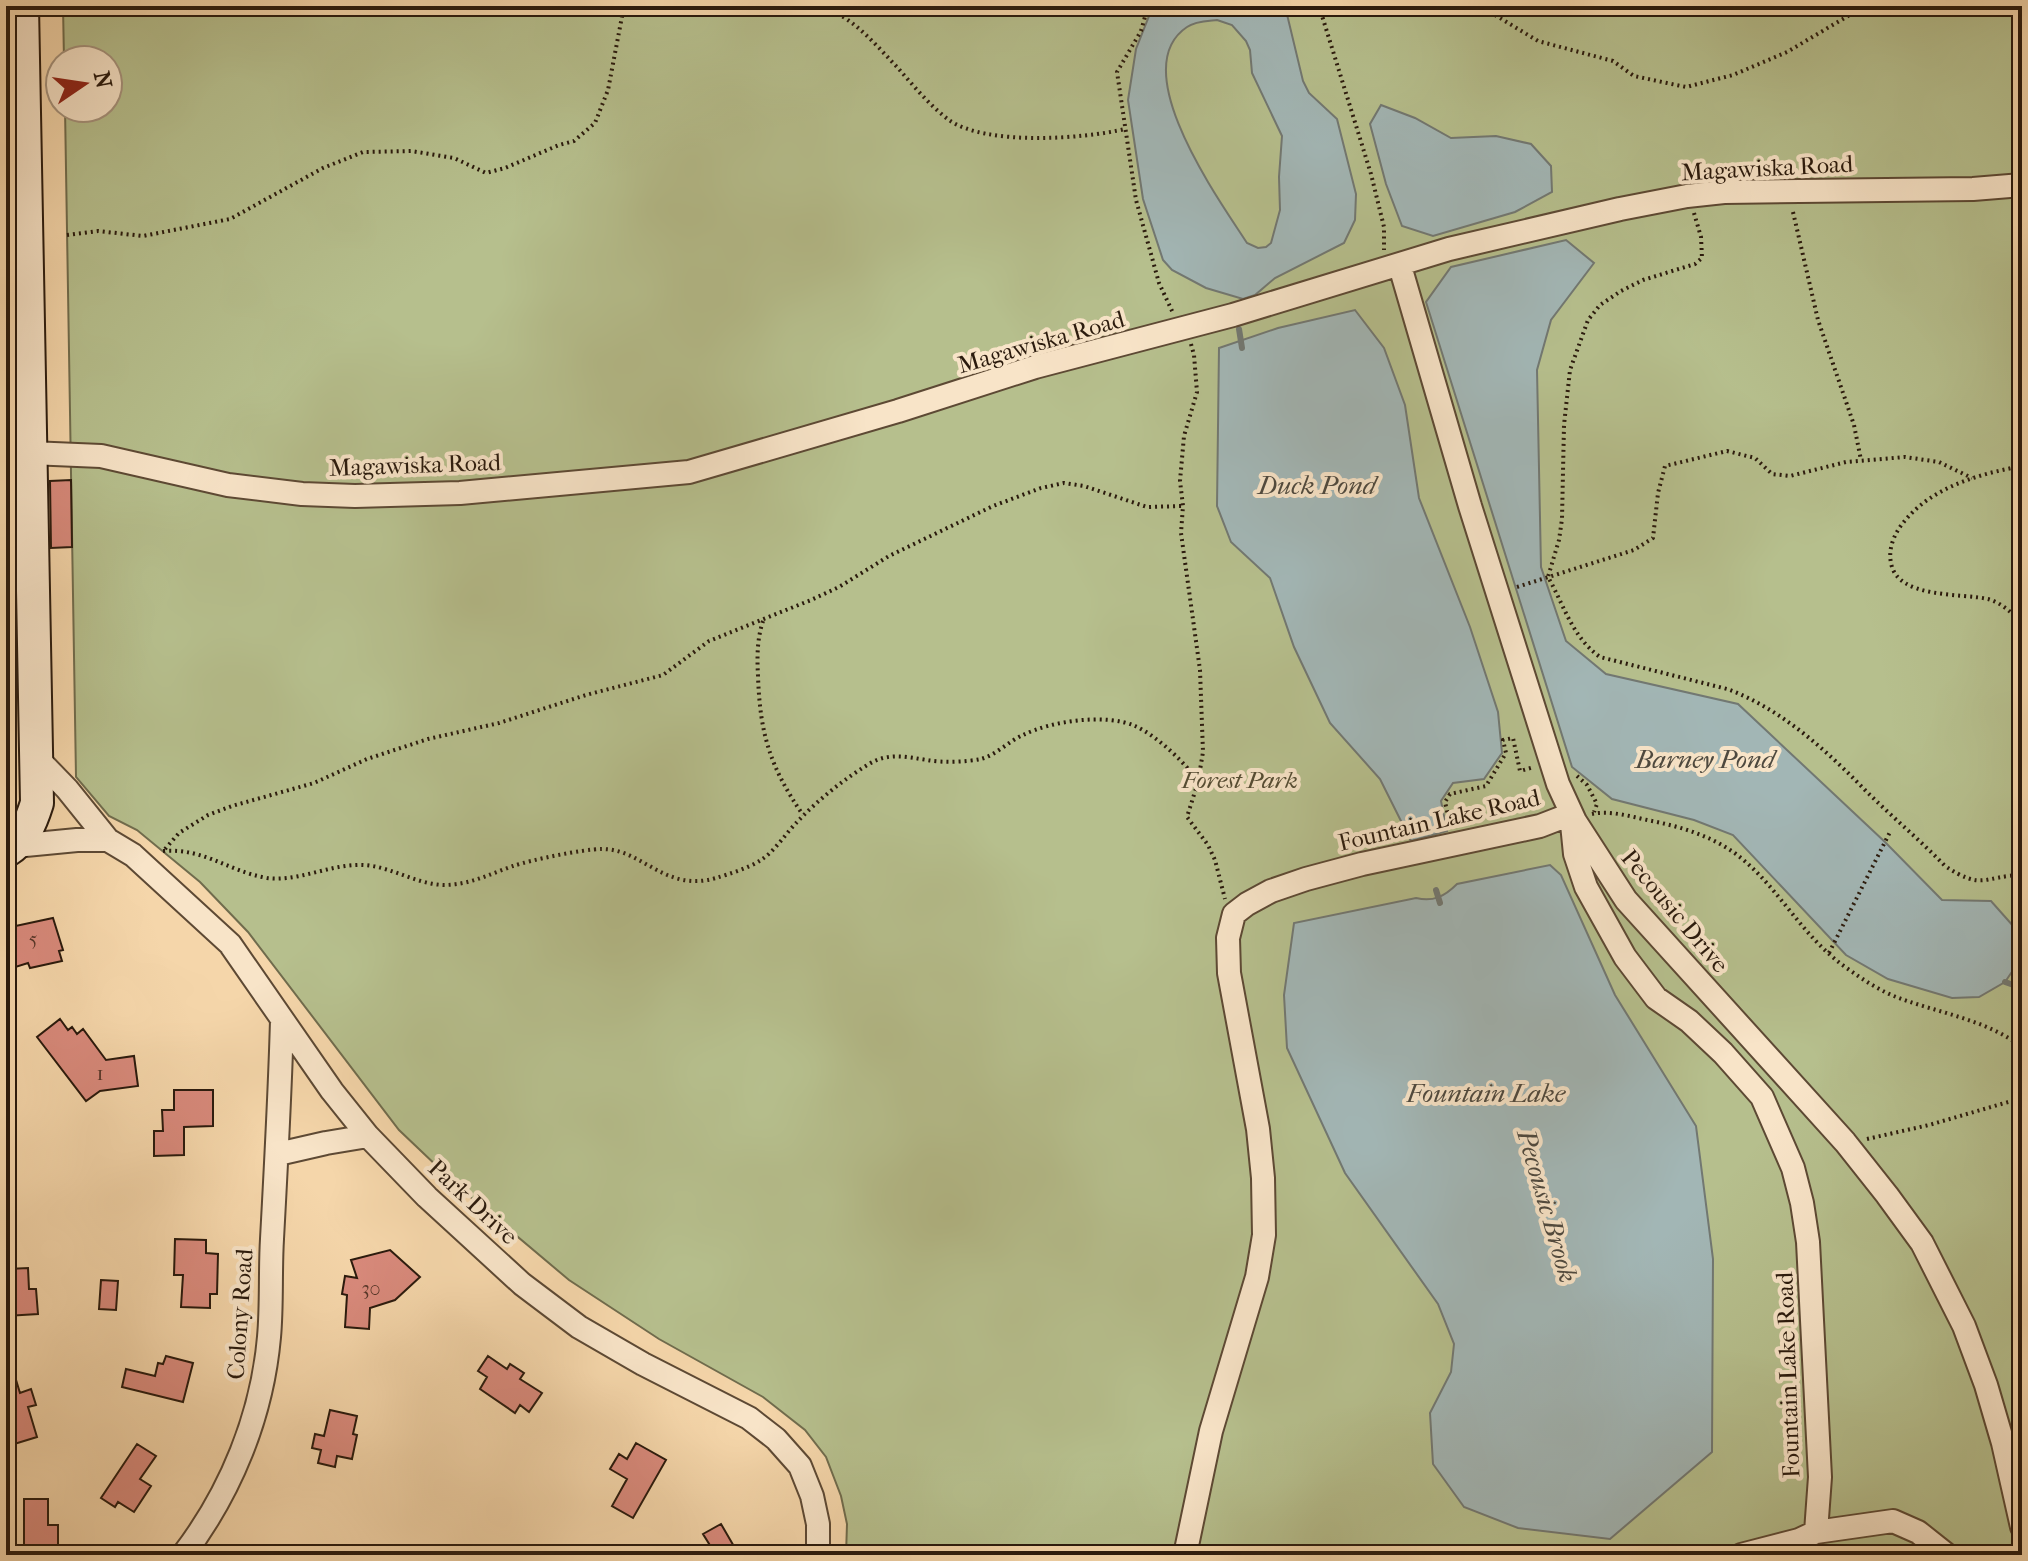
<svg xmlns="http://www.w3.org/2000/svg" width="2028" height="1561" font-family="'IM FELL French Canon',serif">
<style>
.green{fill:#b6bf8d;stroke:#706c4d;stroke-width:2}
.water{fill:#a2b6b5;stroke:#727872;stroke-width:2;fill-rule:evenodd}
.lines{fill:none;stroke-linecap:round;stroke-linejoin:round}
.stream{stroke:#727872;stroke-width:6}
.building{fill:#d98a7c;stroke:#2a1a0d;stroke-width:2}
.street-casing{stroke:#5d4934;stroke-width:26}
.secondary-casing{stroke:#2a1a0d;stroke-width:36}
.path{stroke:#2a1a0d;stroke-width:4;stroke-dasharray:2 4;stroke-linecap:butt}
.street{stroke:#f8e4c8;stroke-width:22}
.secondary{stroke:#f8e4c8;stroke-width:32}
.labels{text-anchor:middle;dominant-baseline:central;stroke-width:8;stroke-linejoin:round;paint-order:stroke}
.number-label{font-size:20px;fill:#563629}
.street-label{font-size:24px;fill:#2a1a0d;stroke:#f8e4c8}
.park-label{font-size:24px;font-style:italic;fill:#544c33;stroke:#f8e4c8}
.water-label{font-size:26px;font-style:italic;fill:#4e493f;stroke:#f8e4c8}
</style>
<rect width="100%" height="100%" fill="#f5d6aa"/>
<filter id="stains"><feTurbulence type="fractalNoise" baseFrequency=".0025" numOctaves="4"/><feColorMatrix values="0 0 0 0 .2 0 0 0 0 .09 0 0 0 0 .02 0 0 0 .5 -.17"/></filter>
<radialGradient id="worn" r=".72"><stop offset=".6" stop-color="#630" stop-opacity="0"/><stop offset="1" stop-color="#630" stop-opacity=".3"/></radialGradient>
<path class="green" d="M63 6H2022V1555H846L847 1524 841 1496 826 1457 805 1430 763 1397 659 1339 569 1280 461 1189 399 1130 248 932 200 882 137 830 109 816 76 777 65 108H108V60H64Z"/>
<path class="water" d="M1153 6H1285L1303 81 1309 93 1337 119 1356 194 1355 220 1344 243 1275 278 1255 295 1243 299 1206 288 1172 270 1163 260 1143 199 1128 100 1136 49ZM1217 20 1232 25 1246 41 1250 50 1252 73 1282 136 1279 177 1280 210 1271 243 1266 247 1258 248 1247 243C1220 201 1124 69 1187 27 1195 21 1208 21 1217 20Z
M1381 105 1415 118 1451 138 1496 136 1531 144 1551 166 1552 192 1515 212 1433 236 1402 226 1386 184 1370 124Z
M1566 240 1594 263 1551 320 1537 370 1541 567 1566 641 1606 674 1738 704 1885 842 1942 900 1991 901 2022 936V957L2005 982 1979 997 1952 998 1888 979 1846 955 1733 835 1694 820 1612 799 1572 767 1426 302 1451 267Z
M1355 310 1384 348 1405 405 1419 498 1470 627 1498 712 1502 753 1484 779 1453 783 1441 801 1447 831 1411 841 1380 779 1330 723 1294 647 1270 578 1231 542 1217 506 1219 348 1278 328Z
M1550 865 1561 875 1615 995 1696 1126 1713 1259 1712 1452 1610 1539 1518 1528 1464 1507 1433 1464 1430 1413 1451 1372 1454 1344 1438 1304 1345 1173 1287 1048 1284 995 1294 923 1416 898C1433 902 1444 897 1457 884Z"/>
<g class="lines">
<path class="stream" d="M1239 329 1242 348
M1436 890 1440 903
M2005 982 2022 988"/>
</g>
<path class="building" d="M71 480 72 547 51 548 50 481Z
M53 918 63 950 59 951 62 961 30 968 28 963 6 970V928Z
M60 1019 68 1030 72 1027 77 1034 83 1029 106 1060 134 1056 138 1086 100 1091 86 1101 37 1037Z
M174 1090H213V1126L184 1127V1155L154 1156V1131H163L162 1110H174Z
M175 1239 206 1240V1253L218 1254 217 1294H210V1308L181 1307 183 1275H174Z
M390 1250 420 1277 395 1300 370 1308 369 1329 345 1327 347 1295 342 1294 345 1276 357 1278 351 1260Z
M28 1268 29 1289H36L38 1314 6 1316 8 1269Z
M101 1280 118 1281 116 1310 99 1309Z
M166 1356 193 1363 183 1402 122 1387 126 1369 155 1376 158 1363 163 1364Z
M488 1356 507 1369 510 1364 524 1373 520 1379 542 1393 529 1412 520 1405 515 1413 480 1389 487 1377 478 1371Z
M6 1360H10L20 1393 31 1389 36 1405 28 1407 37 1437 11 1445 6 1428Z
M330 1410 357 1416 353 1434 357 1435 352 1459 337 1456 335 1467 318 1463 321 1450 312 1448 315 1434 324 1436Z
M636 1443 666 1460 633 1518 612 1506 627 1479 610 1469 619 1454 627 1459Z
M137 1444 156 1456 140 1479 151 1486 134 1512 118 1502 115 1507 101 1498Z
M24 1499H48V1525H58V1555H24Z
M721 1524 739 1555H716L703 1534Z"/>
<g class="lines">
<g class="street-casing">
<path id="street" d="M1400 266 1470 506 1558 784 1575 821 1626 900 1845 1142 1887 1195 1922 1243 1964 1326 1986 1385 2003 1443 2022 1527
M30 453 101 456 228 485 302 494 355 496 460 493 689 472 898 411 1035 367 1233 315 1449 249 1620 209 1687 196 1724 192 1973 189 2022 185
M37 758 67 789 108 840 133 855 230 944 332 1091 368 1136 427 1197 522 1284 579 1327 643 1364 749 1418 776 1439 800 1466 812 1496 818 1524V1555
M15 846 77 840H108
M278 1154 326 1143 368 1136
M183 1555C231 1492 262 1416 269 1337 272 1304 270 1272 272 1239 276 1166 280 1093 282 1020
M1185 1555 1211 1431 1257 1277 1264 1235 1263 1178 1258 1129 1229 973 1228 938 1234 914 1247 904 1271 891 1306 879 1362 864 1540 826 1571 814 1575 854 1586 887 1625 957 1656 998 1689 1021 1723 1053 1762 1097 1793 1168 1802 1203 1808 1242 1820 1477 1816 1532
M1741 1555 1799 1540 1816 1532 1893 1521 1918 1532 1947 1555"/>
</g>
<g class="secondary-casing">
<path id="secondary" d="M6 851C24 840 31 822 37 803L22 6"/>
</g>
<path class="path" d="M311 6 381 8 466 15 535 6
M821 6C853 17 874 43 897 67 913 85 930 106 949 120 986 146 1083 139 1125 129
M1148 6 1141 31 1117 72 1136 200 1159 283 1173 313
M1319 6 1371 174 1384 227V250
M1495 15 1538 41 1613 61 1634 76 1686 87 1733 75 1787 52 1853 13 1875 6
M1793 212 1818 320 1854 425 1861 460
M1694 213 1701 237 1702 258 1695 264 1643 280 1621 291 1600 305 1588 320 1570 370 1564 425 1562 519 1559 540 1548 577C1564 605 1572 637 1600 657L1727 689C1780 708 1826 750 1865 790 1891 816 1920 840 1945 866 1983 891 1983 876 2022 875
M67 235 98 231 143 236 230 219 323 168 363 152 411 151 454 158 486 173 505 168 559 145 574 141 595 123 608 90 624 6
M1191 344 1194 355 1197 392 1184 436 1180 481 1183 506 1181 533 1200 670 1203 752 1198 782 1187 817 1208 845 1215 860 1225 899
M2022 466C1979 474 1931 487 1903 523 1894 534 1888 549 1891 563 1897 599 1962 593 1988 599 2002 603 2014 614 2022 625
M1517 587 1634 550 1653 538 1658 493 1665 466 1727 451 1755 458 1772 474 1790 476 1846 462 1905 457 1939 462 1972 478
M763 621C757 639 757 657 758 676 760 734 770 767 803 815
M1577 776 1587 785 1597 804 1594 812
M1592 814C1611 810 1632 817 1652 821 1682 827 1711 836 1736 854 1780 887 1802 939 1851 971 1865 981 1882 992 1899 998 1939 1013 1987 1020 2022 1047
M1450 824 1445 802 1450 794 1486 786 1506 753 1503 740 1513 738 1520 771 1534 767
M165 849 179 833 208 815 232 806 314 783 367 759 428 739 499 723 586 695 663 675 709 641 811 600 839 587 889 556 993 506 1041 488 1064 483 1084 486 1147 507 1183 506
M163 851C205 848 227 871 267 878 295 882 327 866 356 865 386 863 413 884 444 885 469 885 490 874 513 866 531 860 583 849 602 849 643 849 665 893 716 878 729 874 749 868 761 860 775 851 786 833 798 821 818 800 844 779 869 764 889 752 906 757 927 760 943 763 966 762 981 759 996 755 1009 741 1023 735 1051 721 1106 713 1135 726 1156 735 1187 764 1198 782
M1829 953 1891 830
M1867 1139 1929 1125 2022 1098"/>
<use href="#street" class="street"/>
<use href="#secondary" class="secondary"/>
</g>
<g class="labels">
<g class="number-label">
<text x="33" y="939">5</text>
<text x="100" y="1073">1</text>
<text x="371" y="1288">30</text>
</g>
<g class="street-label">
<text transform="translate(1767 168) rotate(-3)">Magawiska Road</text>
<text transform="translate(1041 342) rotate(-16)">Magawiska Road</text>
<text transform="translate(415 465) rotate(-2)">Magawiska Road</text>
<text transform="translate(1439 820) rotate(-13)">Fountain Lake Road</text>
<text transform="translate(1675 911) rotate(50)">Pecousic Drive</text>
<text transform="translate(473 1202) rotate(43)">Park Drive</text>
<text transform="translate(240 1314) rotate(-86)">Colony Road</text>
<text transform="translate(1788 1375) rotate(-92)">Fountain Lake Road</text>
</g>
<g class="park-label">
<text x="1240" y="780">Forest Park</text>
</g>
<g class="water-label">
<text x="1317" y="485">Duck Pond</text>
<text x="1705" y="759">Barney Pond</text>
<text x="1486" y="1093">Fountain Lake</text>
<text transform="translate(1547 1206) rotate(74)">Pecousic Brook</text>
</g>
</g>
<rect width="2028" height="1561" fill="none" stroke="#f5d6aa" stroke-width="32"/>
<rect x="8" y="8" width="2012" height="1545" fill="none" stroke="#2a1a0d" stroke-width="4"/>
<rect x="16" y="16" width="1996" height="1529" fill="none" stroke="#2a1a0d" stroke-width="2"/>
<g transform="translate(84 84) rotate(77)"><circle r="38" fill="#f8e4c8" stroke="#a6937d" stroke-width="2"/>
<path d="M0-6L14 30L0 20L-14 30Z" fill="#8f2418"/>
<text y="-12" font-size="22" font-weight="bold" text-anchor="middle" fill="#2a1a0d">N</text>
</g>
<rect width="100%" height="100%" filter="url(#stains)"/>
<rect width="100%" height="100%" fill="url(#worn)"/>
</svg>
